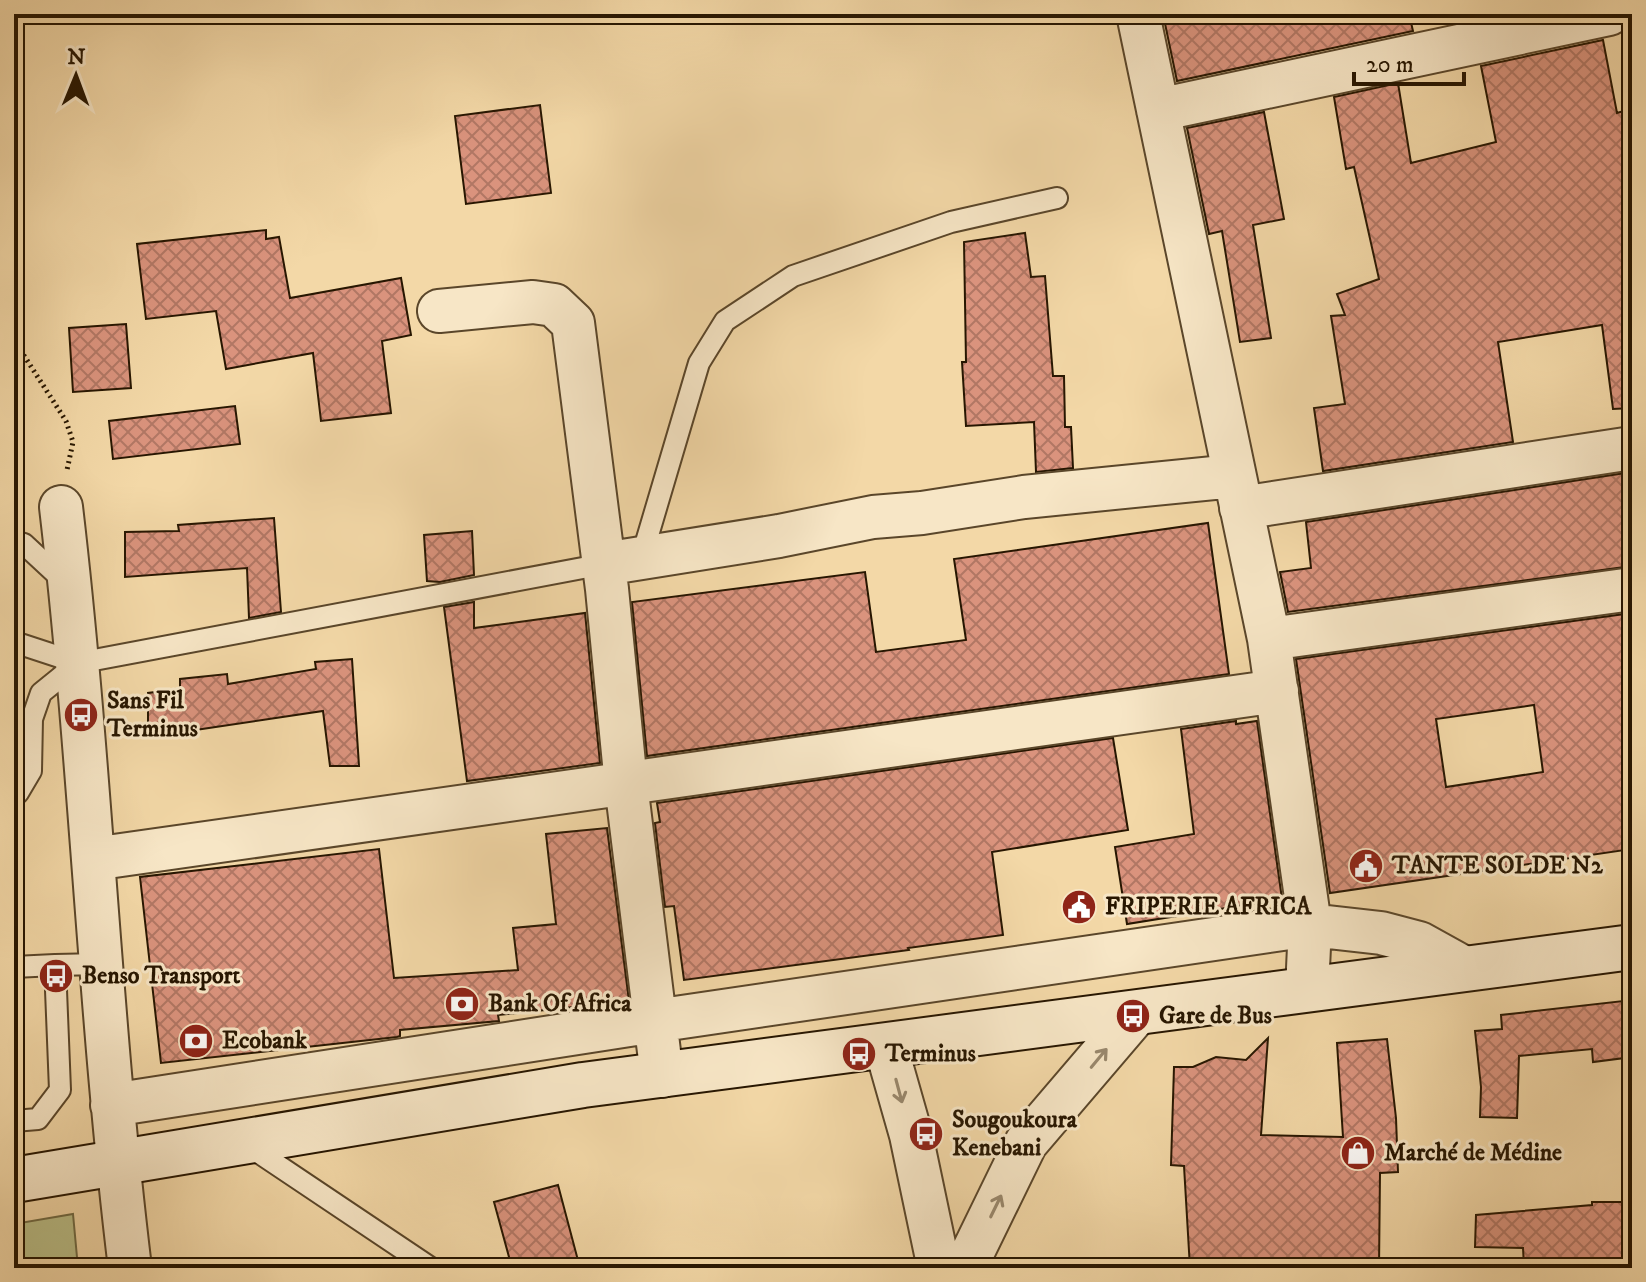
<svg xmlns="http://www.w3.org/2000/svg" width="1646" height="1282" font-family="'IM FELL DW Pica',serif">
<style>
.garden{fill:#babf88;stroke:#706a44;stroke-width:2}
.building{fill:url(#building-cross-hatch);stroke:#271601;stroke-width:2;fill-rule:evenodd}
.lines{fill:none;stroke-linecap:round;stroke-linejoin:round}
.lane-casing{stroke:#5a462a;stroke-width:24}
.street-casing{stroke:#5a462a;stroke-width:46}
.secondary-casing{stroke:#271601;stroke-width:48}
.path{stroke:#271601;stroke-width:5;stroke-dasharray:2 4;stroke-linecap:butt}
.lane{stroke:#f7e6c6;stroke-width:20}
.street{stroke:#f7e6c6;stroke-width:42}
.secondary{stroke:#f7e6c6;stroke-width:44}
.oneway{stroke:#99886d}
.labels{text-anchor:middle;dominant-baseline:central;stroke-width:6;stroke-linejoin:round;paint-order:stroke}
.poi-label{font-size:24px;font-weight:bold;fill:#271601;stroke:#f7e6c6;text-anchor:start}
</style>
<defs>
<pattern id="building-cross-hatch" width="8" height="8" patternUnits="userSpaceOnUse" patternTransform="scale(2)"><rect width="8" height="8" fill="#da937d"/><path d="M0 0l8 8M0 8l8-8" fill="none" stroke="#b17764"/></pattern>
</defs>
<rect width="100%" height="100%" fill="#f3d8a7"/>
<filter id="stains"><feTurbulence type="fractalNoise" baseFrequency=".0025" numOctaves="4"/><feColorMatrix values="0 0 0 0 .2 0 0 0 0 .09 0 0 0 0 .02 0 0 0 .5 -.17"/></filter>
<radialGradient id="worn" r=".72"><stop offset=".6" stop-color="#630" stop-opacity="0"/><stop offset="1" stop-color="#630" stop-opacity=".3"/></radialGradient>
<path class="garden" d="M73 1214 78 1268H14V1224Z"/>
<path class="building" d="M1163 14H1409L1413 31 1177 81Z
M1603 40 1617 113 1627 110 1632 132V408L1613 409 1602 325 1498 342 1513 442 1323 471 1314 408 1345 404 1331 316 1345 315 1337 294 1379 279 1354 167 1346 169 1334 97 1398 83 1411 163 1496 142 1481 66Z
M540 105 551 193 466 204 455 116Z
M1264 112 1284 219 1253 225 1271 338 1240 342 1222 231 1209 234 1187 128Z
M266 230V239L279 237 290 298 401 278 411 335 382 341 391 413 321 421 313 353 226 369 216 311 146 319 137 244Z
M1025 233 1031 277 1045 276 1053 376H1064L1065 427H1071L1073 468 1036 472 1034 422 966 426 962 362H966L964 242Z
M126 324 131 388 73 392 69 328Z
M235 406 240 444 113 459 109 421Z
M1632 472V566L1288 612 1280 572 1311 568 1306 522Z
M274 518 281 612 249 618 247 568 125 577V532L179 531 178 525Z
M1208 523 1229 674 647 756 632 602 865 572 876 652 966 640 954 559Z
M472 531 474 575 440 582 427 581 424 535Z
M474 602V628L585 613 600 763 467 781 444 607Z
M1632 613V849L1330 893 1296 659ZM1534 705 1543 772 1446 787 1436 719Z
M352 659 359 766H330L323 711 148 737V693L180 689V679L227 674 228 684 316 669 315 662Z
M1236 721V724L1257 721 1282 899 1127 924 1115 847 1194 834 1181 729Z
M1113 738 1128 830 992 852 1003 935 908 948 909 950 684 980 674 906 665 907 655 823 660 822 657 803Z
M607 828 629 1001 498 1015 499 1021 400 1030V1036L397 1037 161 1063 140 877 379 849 394 978 518 970 513 928 556 924 546 834Z
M1632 1000V1057L1593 1062 1592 1049 1519 1056 1517 1118 1480 1117 1481 1087 1475 1031 1502 1029 1501 1015Z
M1268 1038 1261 1135 1343 1137 1337 1043 1387 1039 1396 1118 1398 1172 1380 1173 1379 1268H1190L1184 1166 1171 1165 1174 1067H1193L1216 1057 1246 1060Z
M558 1185 580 1268H512L494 1202Z
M1592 1202H1632V1268L1524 1267 1523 1248 1475 1247 1476 1215 1592 1205Z"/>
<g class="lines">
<g class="lane-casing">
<path id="lane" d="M14 541 24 544 66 583
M641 559 699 363 725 321 793 276 951 222 1057 198
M14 642 78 663
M14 795 18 793 31 771 32 719 41 693 78 663 604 564
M55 965 101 964
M14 967 55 965 60 1090 38 1119 14 1121
M249 1146 431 1268"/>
</g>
<g class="street-casing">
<path id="street" d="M1138 14 1269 639 1310 925 1307 990
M1158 110 1609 14
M439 311 533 302 554 305 573 323 607 589 626 784 662 1076
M61 507C91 760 99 1015 130 1268
M1241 508 1632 448
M604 564 779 536 873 517 922 513 1024 497 1234 476
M1269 639 1632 589
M93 859 1277 691
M886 1047 911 1135 939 1268
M112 1105 655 1021 1310 925 1381 933 1419 943 1466 969
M965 1268 1026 1143 1137 1013"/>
</g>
<g class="secondary-casing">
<path id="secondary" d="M14 1180 583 1085 1632 947"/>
</g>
<path class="path" d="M14 340 66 421 73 442 67 470"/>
<use href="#lane" class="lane"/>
<use href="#street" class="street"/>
<use href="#secondary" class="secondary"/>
</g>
<defs><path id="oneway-shaft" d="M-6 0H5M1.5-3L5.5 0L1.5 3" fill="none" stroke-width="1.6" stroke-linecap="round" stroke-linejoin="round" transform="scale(2)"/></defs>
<g class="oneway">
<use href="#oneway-shaft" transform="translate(1099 1058) rotate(-50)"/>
<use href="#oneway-shaft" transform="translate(899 1091) rotate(75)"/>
<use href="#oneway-shaft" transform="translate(996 1206) rotate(-64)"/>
</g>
<defs>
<g id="bus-disc" transform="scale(1.8)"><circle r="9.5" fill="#8f2418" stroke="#f7e6c6"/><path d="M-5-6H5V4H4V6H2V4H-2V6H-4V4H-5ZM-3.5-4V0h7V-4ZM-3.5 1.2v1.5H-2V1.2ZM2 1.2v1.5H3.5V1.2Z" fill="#fff"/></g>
<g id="civic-disc" transform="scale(1.8)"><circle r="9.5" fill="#8f2418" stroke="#f7e6c6"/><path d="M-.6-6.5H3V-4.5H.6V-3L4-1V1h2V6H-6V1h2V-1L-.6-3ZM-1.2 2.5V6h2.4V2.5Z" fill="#fff"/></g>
<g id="bank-disc" transform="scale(1.8)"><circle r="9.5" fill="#8f2418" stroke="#f7e6c6"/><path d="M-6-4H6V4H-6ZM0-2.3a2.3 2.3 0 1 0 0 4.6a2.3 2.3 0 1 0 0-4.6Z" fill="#fff"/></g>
<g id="shop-disc" transform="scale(1.8)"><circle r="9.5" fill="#8f2418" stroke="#f7e6c6"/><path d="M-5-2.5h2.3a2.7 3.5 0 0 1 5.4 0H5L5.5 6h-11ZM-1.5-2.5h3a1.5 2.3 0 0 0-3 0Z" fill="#fff"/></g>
</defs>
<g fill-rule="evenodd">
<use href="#bus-disc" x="81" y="715"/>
<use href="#civic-disc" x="1366" y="866"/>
<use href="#civic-disc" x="1079" y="907"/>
<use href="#bus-disc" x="56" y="976"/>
<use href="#bank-disc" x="462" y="1004"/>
<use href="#bus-disc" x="1133" y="1016"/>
<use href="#bank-disc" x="196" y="1041"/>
<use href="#bus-disc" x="859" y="1054"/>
<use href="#bus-disc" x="926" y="1134"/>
<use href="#shop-disc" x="1358" y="1153"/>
</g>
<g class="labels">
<g class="poi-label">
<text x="107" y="701">Sans Fil<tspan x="107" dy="28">Terminus</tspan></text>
<text x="1392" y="866">TANTE SOLDE N2</text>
<text x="1105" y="907">FRIPERIE AFRICA</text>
<text x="82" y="976">Benso Transport</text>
<text x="488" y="1004">Bank Of Africa</text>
<text x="1159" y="1016">Gare de Bus</text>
<text x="222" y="1041">Ecobank</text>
<text x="885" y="1054">Terminus</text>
<text x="952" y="1120">Sougoukoura<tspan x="952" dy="28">Kenebani</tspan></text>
<text x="1384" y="1153">Marché de Médine</text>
</g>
</g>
<rect width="1646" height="1282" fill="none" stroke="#f3d8a7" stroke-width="48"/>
<rect x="16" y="16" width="1614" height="1250" fill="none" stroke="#271601" stroke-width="4"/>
<rect x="24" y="24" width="1598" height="1234" fill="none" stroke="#271601" stroke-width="2"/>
<g transform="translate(76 76) rotate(1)" stroke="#f7e6c6" stroke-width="6" paint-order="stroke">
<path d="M0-6L14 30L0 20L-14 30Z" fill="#271601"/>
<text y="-12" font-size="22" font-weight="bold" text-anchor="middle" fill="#271601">N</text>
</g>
<path d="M1354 72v12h110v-12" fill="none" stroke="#271601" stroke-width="4"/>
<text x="1366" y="72" font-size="24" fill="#271601" stroke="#f7e6c6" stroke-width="6" paint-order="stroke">20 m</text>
<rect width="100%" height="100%" filter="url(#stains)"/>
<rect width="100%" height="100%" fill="url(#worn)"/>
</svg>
